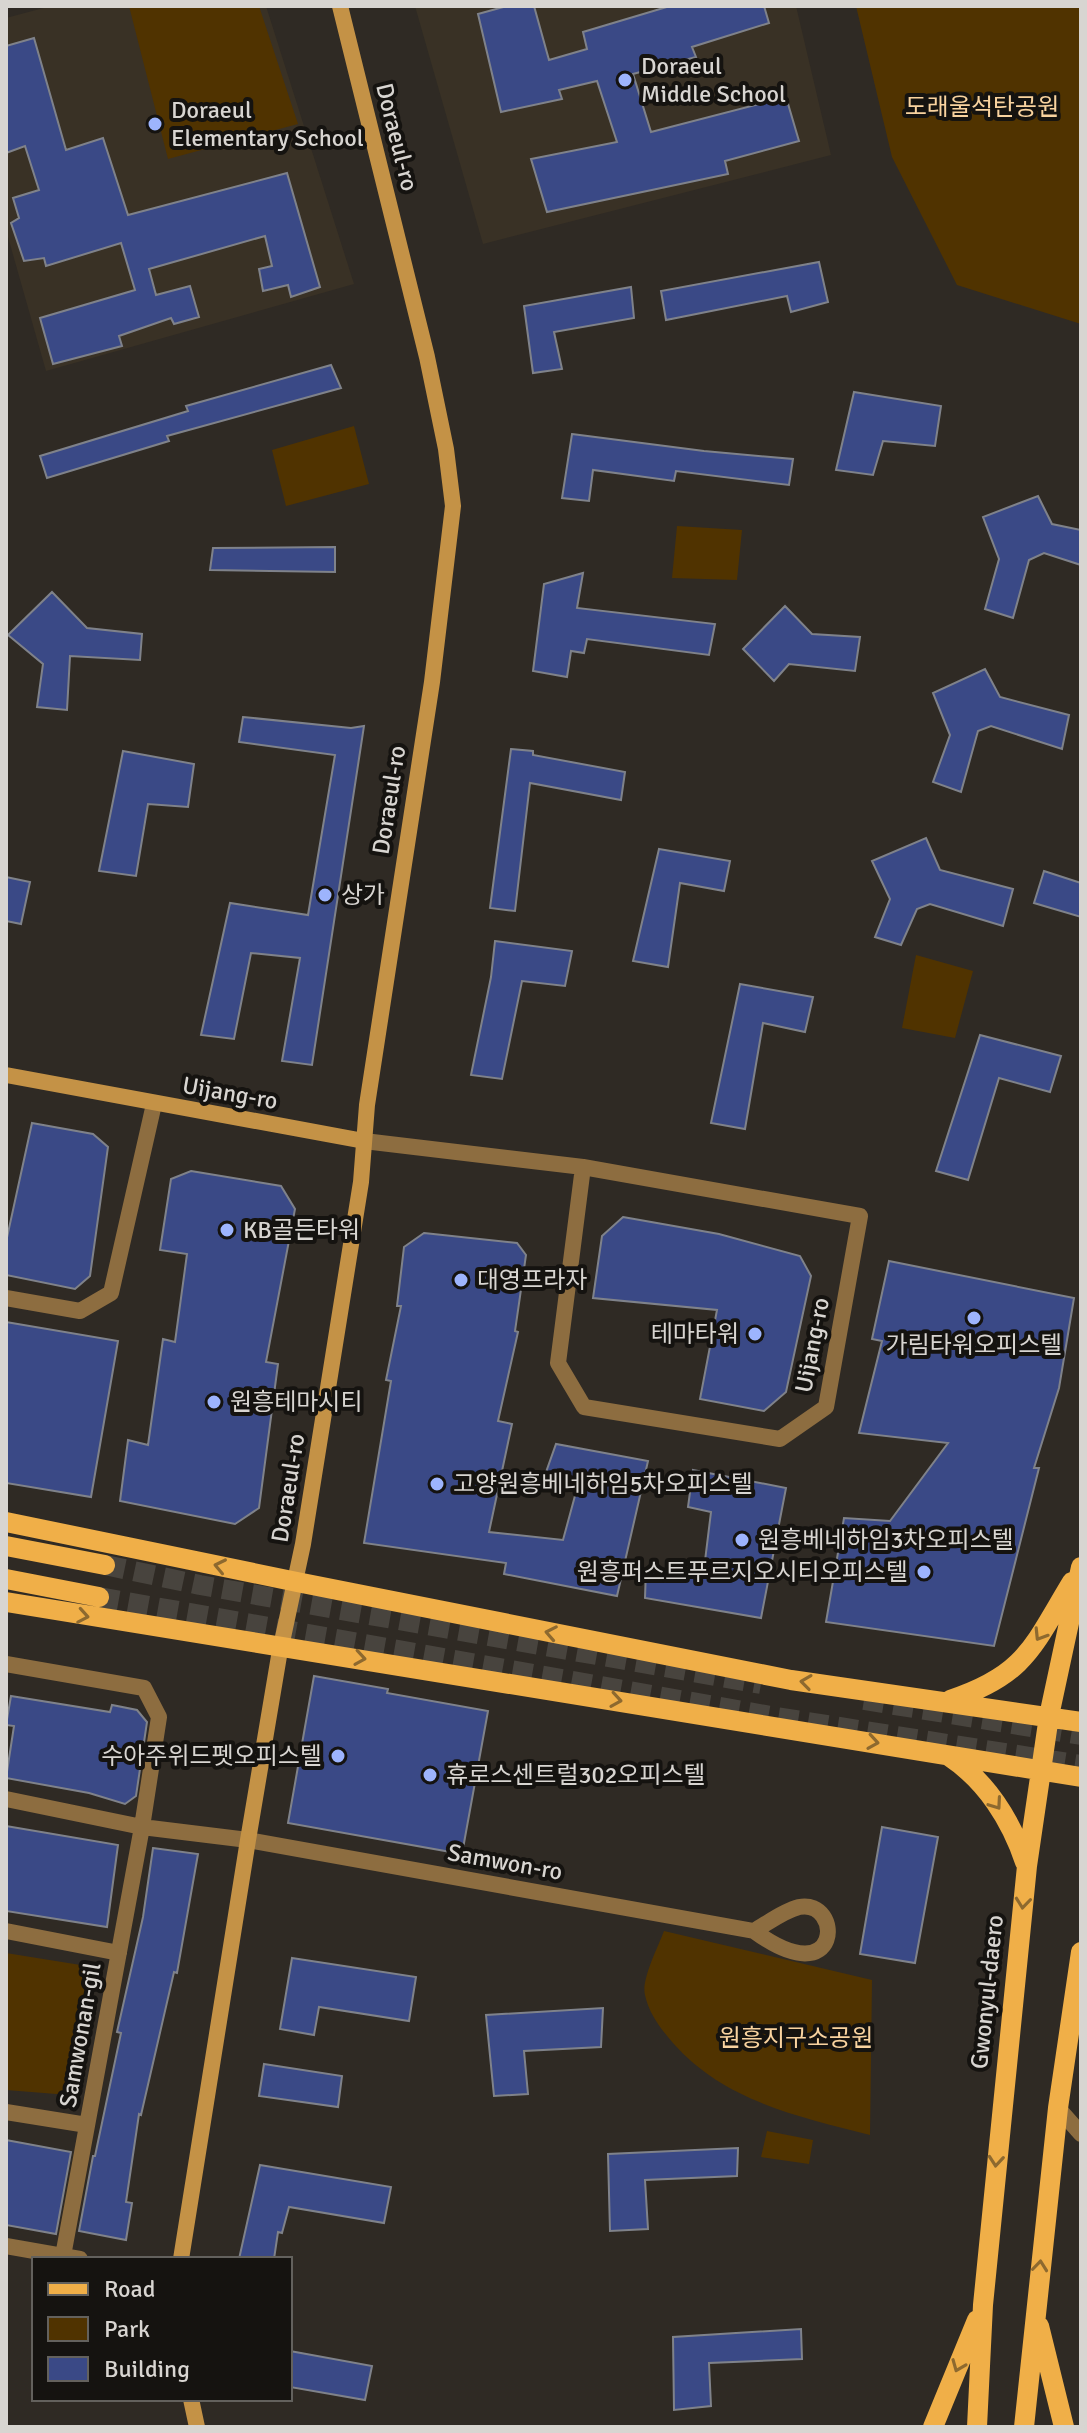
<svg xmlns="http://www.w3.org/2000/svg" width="1087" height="2433" font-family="Signika,'Noto Sans KR',sans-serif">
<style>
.built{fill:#393125}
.green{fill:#503300}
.building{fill:#3a4986;stroke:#7f828a;stroke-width:2}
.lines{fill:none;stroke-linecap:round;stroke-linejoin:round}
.primary-tunnel{stroke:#48443e;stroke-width:20;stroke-dasharray:20 10;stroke-linecap:butt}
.street{stroke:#8d6d40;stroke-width:16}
.secondary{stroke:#c49246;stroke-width:16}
.primary{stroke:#f0af48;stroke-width:20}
.oneway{stroke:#8d692f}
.poi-dot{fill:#9db4fd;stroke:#151310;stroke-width:3}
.labels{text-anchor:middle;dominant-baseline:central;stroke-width:8;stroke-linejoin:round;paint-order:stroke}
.poi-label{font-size:24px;fill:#d8d5d1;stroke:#151310;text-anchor:start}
.park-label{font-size:24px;fill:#f9d39f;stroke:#151310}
.street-label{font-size:24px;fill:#d8d5d1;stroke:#151310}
</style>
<rect width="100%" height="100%" fill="#2f2a24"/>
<path class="built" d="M51 6H266L354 284 46 371 6 230V18Z
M415 6H796L831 155 483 244Z"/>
<path class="green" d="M129 6H259L298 124 168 159Z
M856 6H1081V324L957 285 892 157Z
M354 426 369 484 286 506 272 450Z
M677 526 742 530 737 580 672 578Z
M916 955 973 971 955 1038 902 1028Z
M664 1931 872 1980 870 2135C797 2116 724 2101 673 2043 661 2029 649 2014 645 1995 641 1980 658 1947 664 1931Z
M6 1953 93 1967 69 2095 6 2090Z
M767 2131 813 2140 809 2164 761 2157Z"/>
<path class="building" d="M507 6H534L549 60 587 49 583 32 670 6H764L769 23 692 47 696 57 633 74 651 132 786 97 799 141 725 161 728 174 547 212 531 159 617 142 597 81 559 90 562 99 501 112 478 14Z
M34 38 66 150 103 138 128 215 287 173 320 287 291 297 288 285 263 291 259 269 272 266 265 236 149 269 156 295 190 286 199 317 174 324 171 318 119 336 122 346 53 364 40 318 135 290 121 243 46 266 44 258 24 261 11 223 19 218 13 198 39 190 25 146 6 153V46Z
M819 262 828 302 791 312 787 296 666 320 661 291Z
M631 287 634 318 554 332 562 369 533 373 524 306Z
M331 365 341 388 167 436 169 441 47 478 40 456 188 411 186 406Z
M854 392 941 406 935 446 883 441 873 475 836 470Z
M572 434 704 451 793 459 789 485 676 471 674 481 593 470 589 501 562 498Z
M1038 496 1052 524 1081 530V565L1044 553 1029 560 1013 618 985 609 999 559 983 517Z
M335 547V572L210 570 213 548Z
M583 573 577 608 715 624 709 655 587 639 584 653 571 651 567 677 533 671 544 584Z
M52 592 87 628 142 634 140 660 70 656 67 710 37 707 43 664 8 635Z
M785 606 812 634 860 637 855 671 789 664 774 681 743 649Z
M985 669 1000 697 1069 715 1062 749 991 726 978 731 961 792 933 782 950 735 933 693Z
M243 717 351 728 364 726 312 1065 282 1061 300 958 251 953 234 1039 201 1035 230 903 308 915 335 755 239 742Z
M511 749 533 751V755L625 772 621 800 530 783 515 911 490 908Z
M123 751 194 764 188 807 148 804 136 876 99 871Z
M926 838 940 870 1013 889 1003 926 930 904 917 909 901 945 875 937 890 899 872 861Z
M659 849 730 861 724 891 680 883 668 967 633 961Z
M1044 871 1081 883V917L1034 903Z
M6 877 30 882 21 924 6 921Z
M495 941 572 951 565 986 522 981 502 1079 471 1075 491 977Z
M740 984 813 997 805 1032 763 1023 745 1129 711 1123Z
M980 1035 1061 1056 1050 1092 999 1078 968 1180 936 1171Z
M32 1123 93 1134 108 1147 90 1276 75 1289 6 1275V1242Z
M191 1171 281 1186 295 1209 266 1362 278 1364 259 1508 235 1524 120 1501 128 1440 148 1445 163 1339 175 1342 187 1254 160 1250 171 1179Z
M623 1217 719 1234 800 1256 811 1276 786 1392 764 1411 700 1399 717 1310 593 1298 602 1236Z
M424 1233 517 1243 526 1255 515 1331 518 1332 498 1421 512 1424 489 1532 563 1540 579 1481 545 1475 556 1444 648 1461 617 1596 504 1574 506 1563 364 1543 391 1381 386 1380 401 1306H397L404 1247Z
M889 1261 1074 1298 1059 1388 1034 1468H1039L994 1646 826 1622 844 1518 890 1521 948 1443 859 1433 882 1341 872 1339Z
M6 1322 118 1341 91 1497 6 1483Z
M693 1470 786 1488 761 1618 645 1598 646 1569 703 1577 711 1512 688 1507Z
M314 1676 388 1689 387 1693 488 1711 462 1854 288 1823Z
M11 1696 110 1712 112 1705 137 1710 147 1722 136 1796 125 1804 89 1793 6 1778 14 1726 6 1725Z
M6 1826 118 1845 107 1927 6 1911Z
M882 1827 938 1837 915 1963 860 1954Z
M153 1848 198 1854 177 1973 174 1972 141 2115 139 2114 126 2202 132 2203 126 2240 79 2231 93 2156H95L121 2033 117 2032 143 1917Z
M292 1958 416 1977 409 2021 319 2007 314 2035 280 2029Z
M603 2008 601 2047 524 2051 528 2094 494 2096 486 2015Z
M264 2064 342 2076 338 2107 259 2096Z
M6 2140 71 2152 56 2234 6 2225Z
M738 2148 737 2176 645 2180 648 2229 610 2231 608 2154Z
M260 2165 391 2187 384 2223 289 2207 282 2233 278 2232 274 2259H239Z
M801 2329 802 2359 709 2363 711 2406 674 2410 673 2337Z
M290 2351 372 2366 365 2400 290 2387Z"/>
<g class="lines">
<path class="primary-tunnel" d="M105 1565 200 1585 761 1684
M99 1597 776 1717 1081 1765
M864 1700 1081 1735"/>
<path class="street" d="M364 1141 583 1167 860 1216 826 1407 780 1439 584 1407 558 1363 583 1167
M6 1298 80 1311 111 1293 154 1104
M6 1664 144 1688 159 1717 142 1827 63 2256
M6 1799 142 1827 248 1840 754 1931C843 1996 843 1898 799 1907 783 1911 768 1923 754 1931
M6 1931 119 1953
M1058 2108 1081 2134
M6 2112 87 2125
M6 2246 80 2259"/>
<path class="secondary" d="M6 1075 364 1141
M181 2259 248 1840 279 1656 303 1544 361 1182 367 1105 432 682 453 506 446 449 427 357 340 6
M191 2399 197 2427"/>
<path class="primary" d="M6 1522 297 1582 791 1680 1081 1722
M6 1546 105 1565
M6 1579 99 1597
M6 1602 1081 1777
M950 1700C1026 1675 1033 1646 1072 1582
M950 1757C986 1781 1011 1820 1025 1862
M1039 2326 1064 2427
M933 2427 977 2320
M977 2427 983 2305 1027 1866 1049 1716 1081 1567
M1024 2427 1058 2108 1081 1952"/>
</g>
<defs><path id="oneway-chevron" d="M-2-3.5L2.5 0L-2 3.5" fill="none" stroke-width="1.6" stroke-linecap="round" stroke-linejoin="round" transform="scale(2)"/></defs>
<g class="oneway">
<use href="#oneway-chevron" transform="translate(220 1566) rotate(-168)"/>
<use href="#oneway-chevron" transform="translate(83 1616) rotate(10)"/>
<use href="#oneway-chevron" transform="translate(551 1633) rotate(-169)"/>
<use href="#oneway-chevron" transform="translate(1040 1635) rotate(122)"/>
<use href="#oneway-chevron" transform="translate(360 1658) rotate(9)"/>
<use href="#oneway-chevron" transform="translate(806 1682) rotate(-172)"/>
<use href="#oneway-chevron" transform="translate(616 1700) rotate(9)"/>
<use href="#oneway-chevron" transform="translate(873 1742) rotate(9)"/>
<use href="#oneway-chevron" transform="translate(996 1804) rotate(55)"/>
<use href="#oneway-chevron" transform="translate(1023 1903) rotate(96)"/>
<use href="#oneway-chevron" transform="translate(996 2161) rotate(95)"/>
<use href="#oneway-chevron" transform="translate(1040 2266) rotate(-84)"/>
<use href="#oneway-chevron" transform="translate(958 2366) rotate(112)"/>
</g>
<g class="poi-dot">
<circle cx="625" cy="80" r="8"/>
<circle cx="155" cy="124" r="8"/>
<circle cx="325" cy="895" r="8"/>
<circle cx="227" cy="1230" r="8"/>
<circle cx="461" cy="1280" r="8"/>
<circle cx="974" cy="1318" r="8"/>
<circle cx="755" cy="1334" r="8"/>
<circle cx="214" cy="1402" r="8"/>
<circle cx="437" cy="1484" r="8"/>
<circle cx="742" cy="1540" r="8"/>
<circle cx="924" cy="1572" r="8"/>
<circle cx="338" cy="1756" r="8"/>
<circle cx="430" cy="1775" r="8"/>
</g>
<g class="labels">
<g class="poi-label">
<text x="641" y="66">Doraeul<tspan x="641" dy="28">Middle School</tspan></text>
<text x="171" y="110">Doraeul<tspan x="171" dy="28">Elementary School</tspan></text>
<text x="341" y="895">상가</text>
<text x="243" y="1230">KB골든타워</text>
<text x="477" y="1280">대영프라자</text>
<text x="739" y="1334" text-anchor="end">테마타워</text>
<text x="974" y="1345" text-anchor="middle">가림타워오피스텔</text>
<text x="230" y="1402">원흥테마시티</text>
<text x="453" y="1484">고양원흥베네하임5차오피스텔</text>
<text x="758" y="1540">원흥베네하임3차오피스텔</text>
<text x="908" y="1572" text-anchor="end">원흥퍼스트푸르지오시티오피스텔</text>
<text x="322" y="1756" text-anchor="end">수아주위드펫오피스텔</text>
<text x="446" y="1775">휴로스센트럴302오피스텔</text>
</g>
<g class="park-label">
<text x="982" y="107">도래울석탄공원</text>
<text x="796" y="2038">원흥지구소공원</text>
</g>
<g class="street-label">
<text transform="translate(397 137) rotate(76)">Doraeul-ro</text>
<text transform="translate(389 800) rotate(-81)">Doraeul-ro</text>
<text transform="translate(230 1093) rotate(10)">Uijang-ro</text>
<text transform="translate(812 1345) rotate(-79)">Uijang-ro</text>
<text transform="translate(288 1488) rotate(-81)">Doraeul-ro</text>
<text transform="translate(505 1862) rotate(10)">Samwon-ro</text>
<text transform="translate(987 1992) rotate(-84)">Gwonyul-daero</text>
<text transform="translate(80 2035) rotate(-80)">Samwonan-gil</text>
</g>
</g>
<rect width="1087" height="2433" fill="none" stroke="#d8d5d1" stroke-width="16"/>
<rect x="32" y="2257" width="260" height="144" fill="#151310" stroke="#63615d" stroke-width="2"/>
<rect x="48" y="2283" width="40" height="12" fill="#f0af48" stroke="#63615d" stroke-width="2"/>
<text x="104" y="2297" font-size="24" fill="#d8d5d1">Road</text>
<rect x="48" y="2317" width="40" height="24" fill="#503300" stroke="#63615d" stroke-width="2"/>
<text x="104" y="2337" font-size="24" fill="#d8d5d1">Park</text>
<rect x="48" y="2357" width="40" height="24" fill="#3a4986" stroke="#63615d" stroke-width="2"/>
<text x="104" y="2377" font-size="24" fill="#d8d5d1">Building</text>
</svg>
